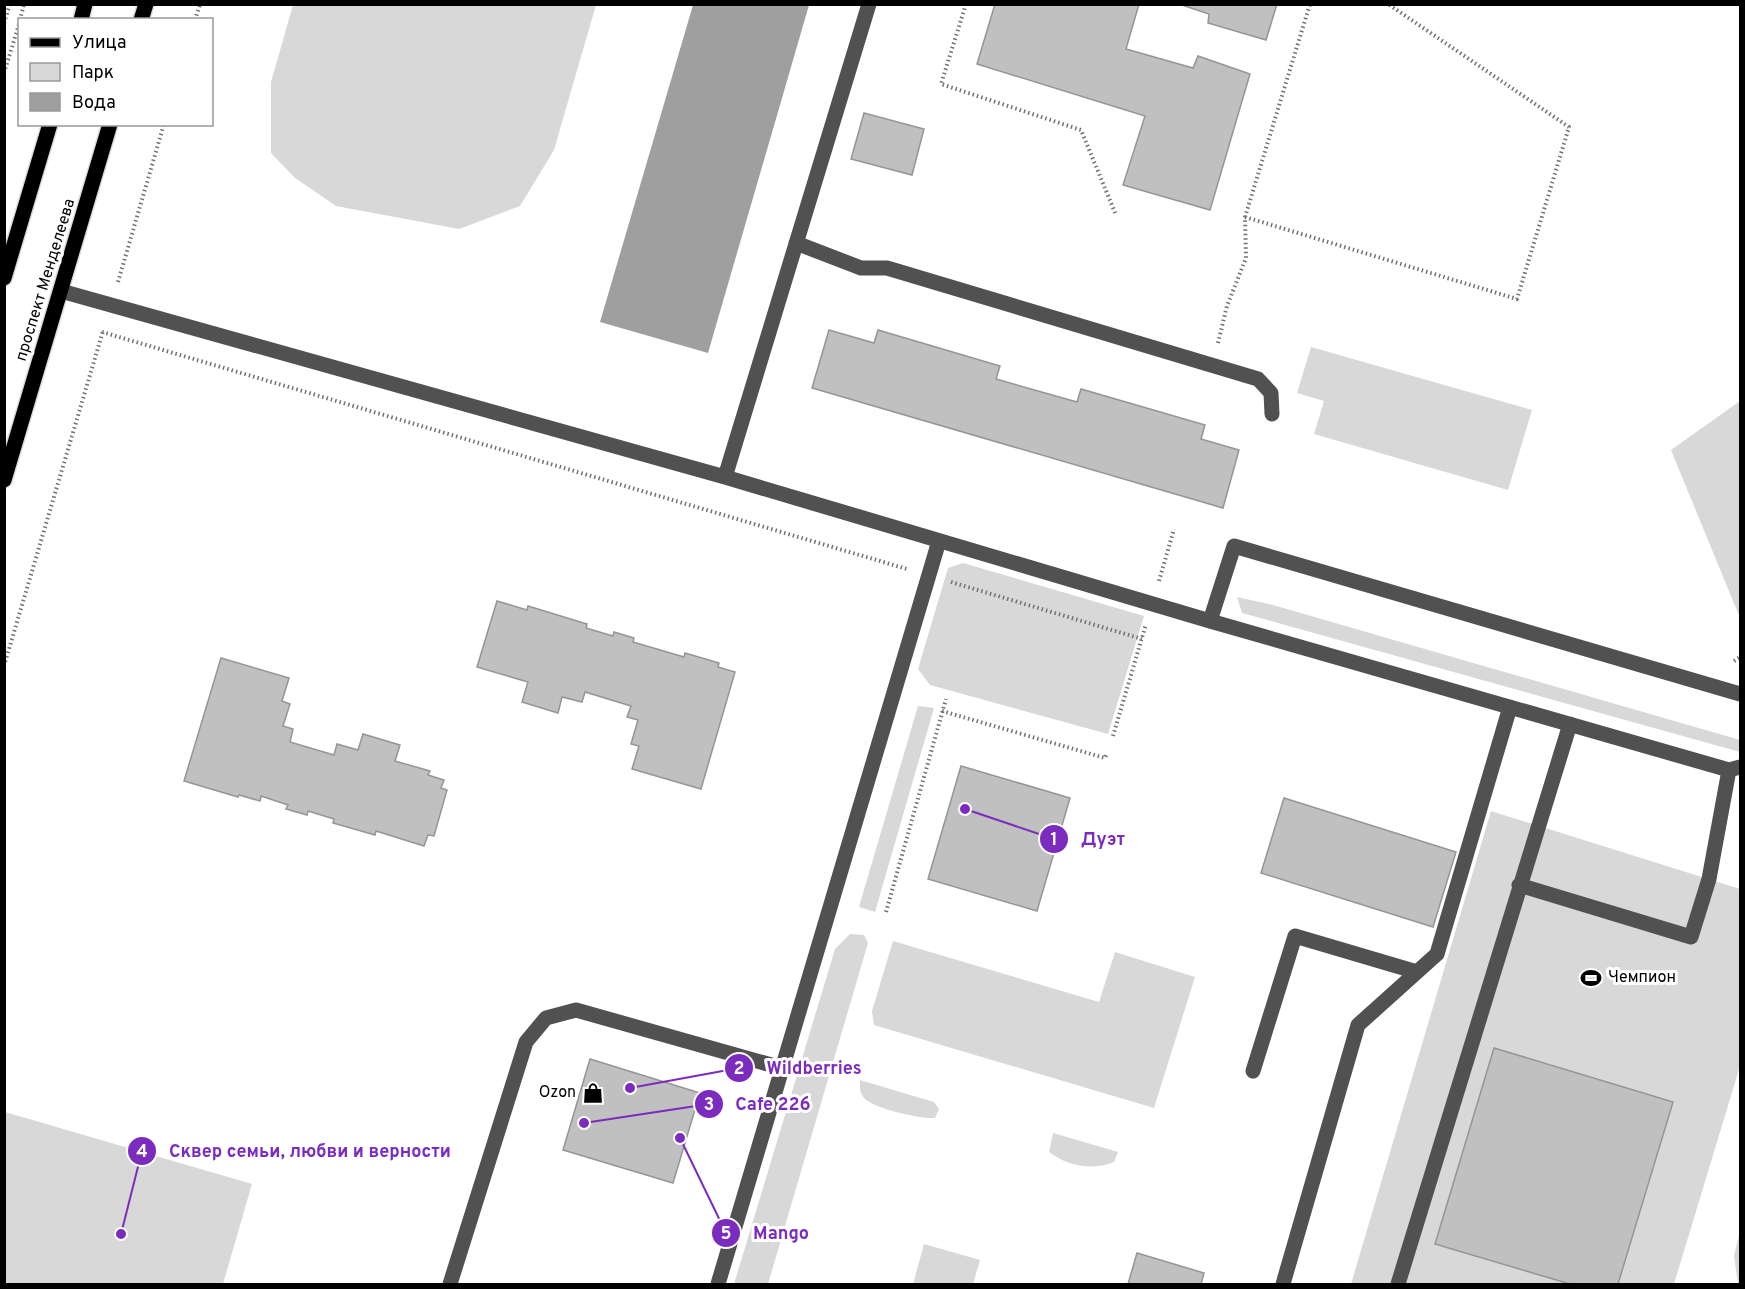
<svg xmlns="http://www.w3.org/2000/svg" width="1745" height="1289" font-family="Overpass,sans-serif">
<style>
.green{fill:#d8d8d8}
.water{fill:#9f9f9f}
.building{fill:#c0c0c0;stroke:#959595;stroke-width:1.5}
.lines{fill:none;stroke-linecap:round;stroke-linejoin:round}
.major-casing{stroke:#dbdbdb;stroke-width:18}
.path{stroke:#737373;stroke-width:4;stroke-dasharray:1.5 3;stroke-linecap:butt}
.minor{stroke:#515151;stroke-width:15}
.major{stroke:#000;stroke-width:15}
.labels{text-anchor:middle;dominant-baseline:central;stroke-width:6;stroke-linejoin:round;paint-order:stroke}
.street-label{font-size:16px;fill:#000;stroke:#fff}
.poi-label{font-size:16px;fill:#000;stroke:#fff;text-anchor:start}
.leader{fill:none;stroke:#7b2cbf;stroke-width:2}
.callout-dot{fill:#7b2cbf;stroke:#fff;stroke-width:2}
.mark-label{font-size:18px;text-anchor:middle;font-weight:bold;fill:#fff}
.callout-label{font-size:18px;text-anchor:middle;font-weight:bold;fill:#7b2cbf;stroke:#fff;stroke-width:6;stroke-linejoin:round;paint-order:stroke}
</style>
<rect width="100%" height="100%" fill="#fff"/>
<path class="green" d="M293 5H596L554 150 520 206 459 229 336 206 295 178 271 153V82Z
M1311 347 1532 410 1508 490 1314 434 1324 401 1297 393Z
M1740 401V618L1671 450Z
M963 563 1144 616 1108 734 930 685 918 669 948 568Z
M1237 597 1273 605 1740 740V752L1242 613Z
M918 706 934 708 875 912 859 907Z
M1491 811 1740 889V1066L1674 1284H1351Z
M850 934 864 935 868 943 768 1284H734L835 949Z
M893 941 1099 1002 1115 952 1195 977 1154 1108 874 1025 872 1011Z
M860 1080 934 1102 939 1109 935 1118C921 1119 874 1109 864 1098 859 1092 860 1087 860 1080Z
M5 1112 252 1184 223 1284H5Z
M1053 1133 1118 1152 1114 1162C1091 1171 1068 1166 1049 1152Z
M1740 1231V1284H1738L1734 1256Z
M924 1244 980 1260 973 1284H913Z"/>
<path class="water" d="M693 5H809L708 353 600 322Z"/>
<path class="building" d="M995 4H1139L1126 49 1193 68 1198 56 1250 74 1210 210 1123 185 1145 116 977 64Z
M1179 4H1277L1266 40 1208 23 1209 14Z
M864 113 924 129 912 175 851 159Z
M829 330 874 343 878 330 1000 366 996 379 1077 402 1081 389 1205 425 1201 439 1239 450 1223 508 812 388Z
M497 601 527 610 528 606 587 624 586 628 613 636 614 632 634 638 633 642 684 657 685 653 719 663 718 667 735 672 701 789 632 769 639 746 631 744 638 720 627 717 631 706 585 692 582 702 562 697 558 713 522 702 528 682 477 667Z
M221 658 289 678 282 701 290 704 283 726 293 729 290 742 334 755 337 744 358 750 363 734 400 745 395 761 430 771 428 775 444 780 441 788 447 790 434 836 428 835 424 846 376 831 375 835 333 823 334 819 308 811 307 815 286 809 288 805 261 796 260 801 239 795 238 797 184 781Z
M961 766 1070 798 1037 911 928 879Z
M1284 798 1456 852 1433 927 1261 873Z
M1494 1048 1673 1102 1618 1284H1570L1435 1244Z
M590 1059 700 1093 673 1183 563 1150Z
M1137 1253 1204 1273 1201 1284H1128Z"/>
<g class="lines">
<g class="major-casing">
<path id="major" d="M81 20 85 4
M141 20 146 4
M4 278 50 124
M4 480 110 124"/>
</g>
<path class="path" d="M966 4 941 84 1081 130 1116 215
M20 20 24 4
M195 20 200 4
M4 23 10 4
M4 73 20 21
M1245 217 1517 299 1569 127 1388 4
M118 282 164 124
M102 332 907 569
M1218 343 1227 306 1246 258 1245 217 1310 4
M1159 581 1174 529
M951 582 1142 639
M1734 661 1740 657
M4 666 103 331
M942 711 1105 758 1107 753
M1113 736 1146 624
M886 912 946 699"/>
<path class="minor" d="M796 243 861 268H887L1258 379 1271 393 1272 414
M61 291 725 477 1210 621 1729 770 1740 767
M725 477 869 4
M1210 621 1234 546 1740 694
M1519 885 1691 937 1709 879 1729 770
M1253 1071 1295 936 1417 972
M450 1284 526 1042 546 1018 576 1010 782 1068
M718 1284 939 541
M1283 1284 1358 1025 1437 954 1510 707
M1398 1284 1570 724"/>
<use href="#major" class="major"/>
</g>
<defs>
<g id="stadium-bare" transform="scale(1.62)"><path d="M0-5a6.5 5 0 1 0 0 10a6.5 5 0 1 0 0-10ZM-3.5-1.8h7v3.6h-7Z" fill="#000" stroke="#fff" stroke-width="2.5" paint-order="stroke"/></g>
<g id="shop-bare" transform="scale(1.62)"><path d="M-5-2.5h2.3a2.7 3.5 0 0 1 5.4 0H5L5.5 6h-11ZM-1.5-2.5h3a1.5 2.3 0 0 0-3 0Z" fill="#000" stroke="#fff" stroke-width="2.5" paint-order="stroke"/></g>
</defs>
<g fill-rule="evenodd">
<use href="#stadium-bare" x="1591" y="978"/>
<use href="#shop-bare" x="593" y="1093"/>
</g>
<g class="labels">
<g class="street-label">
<text transform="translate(46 280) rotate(-73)">проспект Менделеева</text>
</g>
<g class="poi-label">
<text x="1608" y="978">Чемпион</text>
<text x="576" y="1093" text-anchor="end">Ozon</text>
</g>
</g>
<path class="leader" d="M965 809L1054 839M630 1088L739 1068M584 1123L709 1104M121 1234L142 1151M680 1138L726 1233"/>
<g class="callout-dot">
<circle cx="965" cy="809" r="6"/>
<circle cx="630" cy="1088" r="6"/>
<circle cx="584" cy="1123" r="6"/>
<circle cx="121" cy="1234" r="6"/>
<circle cx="680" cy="1138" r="6"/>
<circle cx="1054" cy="839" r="15"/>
<circle cx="739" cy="1068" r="15"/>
<circle cx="709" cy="1104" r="15"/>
<circle cx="142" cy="1151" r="15"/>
<circle cx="726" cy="1233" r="15"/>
</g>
<g class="mark-label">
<text x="1054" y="845">1</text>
<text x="739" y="1074">2</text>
<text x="709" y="1110">3</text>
<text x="142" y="1157">4</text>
<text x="726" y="1239">5</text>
</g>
<g class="callout-label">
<text x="1103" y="845">Дуэт</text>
<text x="814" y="1074">Wildberries</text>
<text x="773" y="1110">Cafe 226</text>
<text x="310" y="1157">Сквер семьи, любви и верности</text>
<text x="781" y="1239">Mango</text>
</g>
<rect width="1745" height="1289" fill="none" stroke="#000000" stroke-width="12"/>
<rect x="18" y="18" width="195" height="108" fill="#ffffff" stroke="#999999" stroke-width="1.5"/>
<rect x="30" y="38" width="30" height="9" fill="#000000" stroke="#999999" stroke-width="1.5"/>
<text x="72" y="48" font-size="18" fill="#000000">Улица</text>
<rect x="30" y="63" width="30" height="18" fill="#d8d8d8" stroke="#999999" stroke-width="1.5"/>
<text x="72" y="78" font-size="18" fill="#000000">Парк</text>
<rect x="30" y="93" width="30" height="18" fill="#9f9f9f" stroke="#999999" stroke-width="1.5"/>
<text x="72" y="108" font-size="18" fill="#000000">Вода</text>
</svg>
